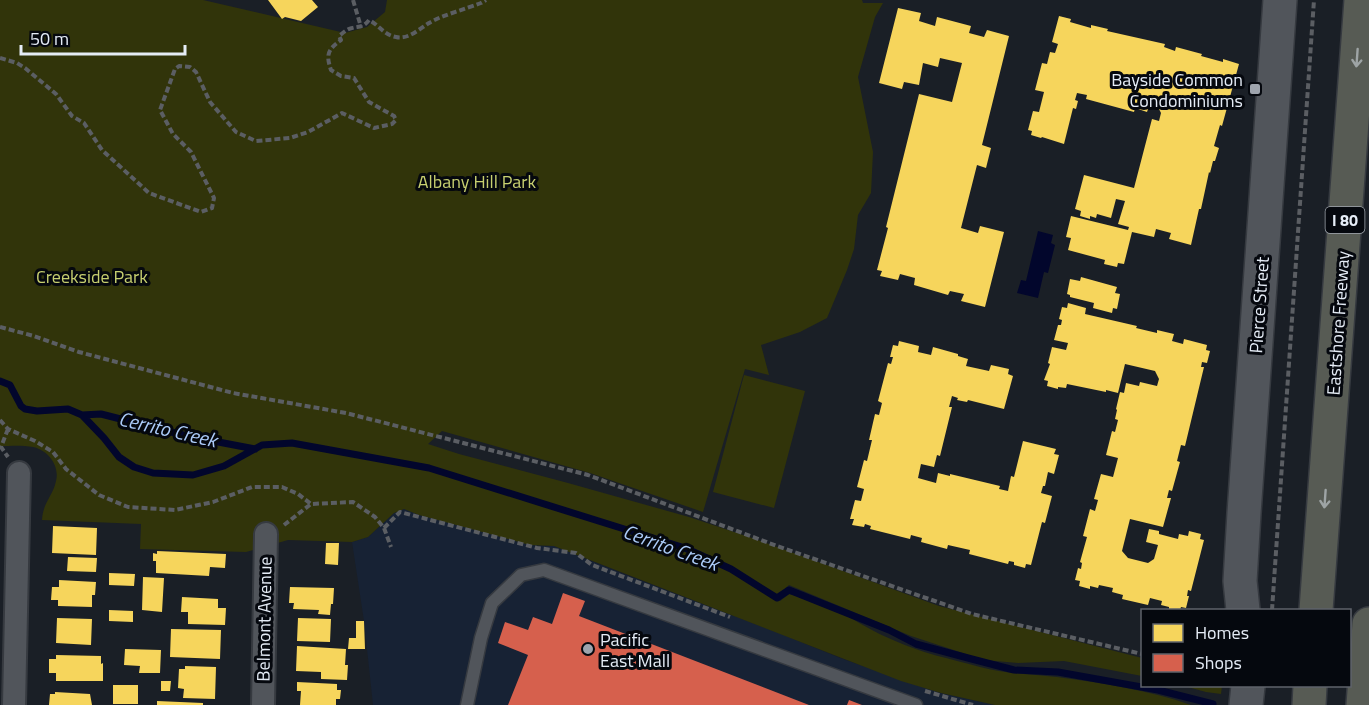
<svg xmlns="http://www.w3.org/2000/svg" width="1369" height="705" font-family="'Titillium Web',sans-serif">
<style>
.built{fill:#172234}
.green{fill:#31340a}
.water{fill:#02062c}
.homes{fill:#f6d55c}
.shops{fill:#d6604d}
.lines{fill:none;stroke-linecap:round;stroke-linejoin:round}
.stream{stroke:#02062c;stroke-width:7}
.lane-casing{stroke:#363a40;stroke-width:15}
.street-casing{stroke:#363a40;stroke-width:26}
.secondary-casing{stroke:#363a40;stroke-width:36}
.highway-casing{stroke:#363a40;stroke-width:36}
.path{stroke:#5b5e63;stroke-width:4;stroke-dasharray:6 3;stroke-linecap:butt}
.lane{stroke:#51555b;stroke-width:12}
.street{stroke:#51555b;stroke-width:22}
.secondary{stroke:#51555b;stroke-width:33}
.highway{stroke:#575b54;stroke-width:33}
.oneway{stroke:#9ea4a5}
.poi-dot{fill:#9ea4ad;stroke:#05080e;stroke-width:2}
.labels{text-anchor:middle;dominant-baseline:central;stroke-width:6;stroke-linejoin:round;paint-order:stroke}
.shield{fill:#05080e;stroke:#a2a8b0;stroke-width:1.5}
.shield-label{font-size:16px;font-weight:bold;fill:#e5ecf6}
.poi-label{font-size:18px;fill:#e5ecf6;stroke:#05080e;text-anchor:end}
.park-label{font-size:18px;fill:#c8d070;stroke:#05080e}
.street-label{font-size:18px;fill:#e5ecf6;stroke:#05080e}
.water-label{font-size:20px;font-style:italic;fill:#abcbf8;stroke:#05080e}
</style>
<rect width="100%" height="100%" fill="#1a1f26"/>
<path class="built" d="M404 509 530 545 554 546 624 574 779 633 840 658 941 693 995 705H373L364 621 352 542 368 537 394 513Z"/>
<path class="green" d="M0 0H203L345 33 367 27 385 12 387 0H862L863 3H883L875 17 858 77 873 152 871 193 858 215 854 249 847 270 827 318 800 332 761 345 769 375 745 369 703 512 590 473 442 431 428 444 459 454 568 483 689 517 755 539 939 606 1142 658V676L1064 661 1018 663 984 660 911 636 789 585 775 598 780 601 789 594C809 599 830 608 849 617 863 625 878 634 893 640 921 653 951 659 980 667 1006 674 1031 674 1057 677 1101 683 1150 690 1191 705H995L941 693 901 681 554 546 530 545 419 515 404 509 394 513 368 537 352 542 288 540 246 552 140 549 141 524 42 520C43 502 53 496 56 481 60 466 48 450 33 447 23 445 10 446 0 446Z
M744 375 805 391 774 508 713 492Z
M1184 686H1222L1221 694 1206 692Z"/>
<path class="water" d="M1038 231 1053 235 1051 243 1055 245 1048 273 1044 272 1038 298 1017 293 1021 280 1026 281Z"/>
<path class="homes" d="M268 0H312L318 7 301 21 285 17 282 19Z
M898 8 921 13 919 21 935 26 937 17 971 26 969 33 984 37 987 30 1009 36 982 145 991 148 986 168 977 165 961 228 978 233 980 226 1004 232 985 307 961 301 964 294 950 291 948 295 914 285 915 278 900 274 898 280 880 276 882 271 877 270 888 228 886 227 919 94 952 102 962 63 940 58 938 67 923 63 919 85 904 82 902 89 879 83Z
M1059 16 1071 19 1070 22 1091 28V25L1108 29 1107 31 1165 44 1164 47 1175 51 1176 47 1202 54 1201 56 1223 62V59L1239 64 1222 126 1220 125 1214 146 1219 148 1215 161H1213L1210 173 1209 172 1201 209H1199L1191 245 1169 239 1171 233 1156 229 1154 237 1132 232 1124 264 1118 263 1117 267 1104 264 1105 260 1068 250 1071 238 1066 237 1071 216 1128 230 1129 227 1118 224 1125 201 1116 199 1111 218 1097 214 1096 218 1090 216V219L1080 216 1081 211 1075 209 1084 175 1134 188 1152 119 1159 121 1161 113 1157 105 1150 103 1147 112 1135 108 1134 112 1086 99 1087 95 1077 93 1075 100 1078 101 1076 109 1073 108 1064 144 1042 137 1041 138 1031 135 1032 131 1028 130 1033 111 1039 112 1044 92 1035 90 1042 63 1047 64 1050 52 1055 53 1058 44 1052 42Z
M1081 277 1117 287 1115 293 1120 294 1117 309 1113 308 1112 313 1093 308 1094 303 1070 297V295L1067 294 1070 279 1080 281Z
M1068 303 1086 308 1085 314 1137 326 1136 328 1157 333V330L1174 334 1172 341 1183 344 1184 339 1207 345 1206 350 1210 351 1207 363 1202 362 1201 367H1204L1185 446 1181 445 1177 461 1180 462 1172 491 1169 490 1167 498H1171L1163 527 1130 519 1122 551 1128 558 1148 563 1154 559 1158 545 1146 542 1149 529 1159 531V534L1178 539 1179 534 1188 536 1189 531 1201 534 1200 539 1204 540 1191 591 1188 590 1187 596H1189L1186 608 1181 607 1180 610 1169 609V607L1161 605 1162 601 1150 598 1148 605 1122 599 1123 595 1112 592 1113 588 1099 585 1098 588 1090 586V589L1079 586 1080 581 1075 580 1078 568 1081 569 1082 563 1080 562 1087 537 1083 536 1090 509 1095 511 1098 500 1094 499 1101 474 1113 477 1118 458 1106 455 1112 431 1115 432 1118 420 1115 419 1117 410 1116 409 1120 392 1124 393 1126 383 1139 386 1140 382 1157 386 1159 379 1155 371 1125 364 1118 393 1106 390V392L1067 384 1066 388 1058 387V389L1047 386 1048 381 1044 380 1050 364 1048 363 1052 347 1066 350 1068 343 1054 340 1058 325H1061L1062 320 1059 319 1062 307 1067 308Z
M899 341 919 346 918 352 931 355 933 347 958 354V356L968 359 966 366 989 371 991 365 1009 369 1008 374 1013 376 1004 409 968 400 967 402 957 400 958 398 952 396 949 407H952L940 456 937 455 934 467 921 464 918 478 936 483 938 473 950 476V474L1000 486 999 489 1008 491 1011 476 1014 477 1023 441 1056 449 1054 454 1059 455 1054 474 1048 472 1045 486H1043L1041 493 1052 496 1045 523 1042 522 1031 565 1026 564 1025 568 1014 565V562L1009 561 1008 564 969 554 970 550 948 545 947 549 921 542 922 538 911 535 910 539 870 529 871 526 865 524 864 527 852 525 854 519H850L855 500 861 501 864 489 857 487 864 460 867 461 872 440H869L875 414 879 415 882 403 878 401 888 363 891 364 893 357H890L893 345 898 346Z
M53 526 97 528 96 555 52 553Z
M326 543H339L338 565 325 564Z
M157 551 226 554 225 568 210 567 209 576 156 573V561H153V553L157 554Z
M68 557 97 558 96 572 67 571Z
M109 573 135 574 134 586 109 585Z
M143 577 164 578 162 612 142 610Z
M59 580 96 582 95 595H92V607L58 606V600H51L52 587H59Z
M290 587 334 588 333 604H331L330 615 318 614 319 610 293 609 294 603H289Z
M182 597 218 599V608H226L225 625 188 624V612H181Z
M109 610 133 611V622L109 621Z
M57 618 92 619 91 645 56 643Z
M298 618 331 619 330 642 297 641Z
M356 621H364L365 649H348L349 638H356Z
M171 629 221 630 220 659 170 657Z
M297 646 346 649 345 665H348L347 680 321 679V672L296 671Z
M125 649 161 650 160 673H139L140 666 124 665Z
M56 655 101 656V664L103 663V681H56V673H49V659H56Z
M185 666 216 667 215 699 183 698 184 689 178 688 179 669H185Z
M161 681H171L170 691H161Z
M297 682 337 684V690H341L340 699H336V705H300L301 691H297Z
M113 685H138V704H113Z
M55 692 90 694 92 705H49L50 694H55Z
M157 701 203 703V705H157Z"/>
<path class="shops" d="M563 593 585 601 579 616 809 705H508L528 655 498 643 505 622 528 630 533 617 552 624Z
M849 700 862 705H847Z"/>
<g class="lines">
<path class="stream" d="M0 381 10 385 21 406 25 409 37 411 68 409 82 415 104 438 119 457 134 467 153 473 193 475 224 466 262 445 292 443 429 468 685 548 731 569 777 598 789 590 889 630 916 644 968 658 1014 670 1058 672 1158 690 1213 704
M82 415 101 414 187 436 255 449"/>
<g class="lane-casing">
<path id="lane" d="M467 705 481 638 492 603 521 575 544 570 916 705"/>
</g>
<g class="street-casing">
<path id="street" d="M14 705 19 473
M263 705 266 534"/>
</g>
<g class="secondary-casing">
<path id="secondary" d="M1243 610 1240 581 1244 513 1280 0
M1246 705 1248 686"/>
</g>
<g class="highway-casing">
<path id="highway" d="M1316 610 1361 0
M1309 705 1310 686
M1363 705 1369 624"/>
</g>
<path class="path" d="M353 0 361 27
M0 58 17 63 25 68 56 94 72 116 84 123 102 150 149 193 201 212 212 208 214 198 191 152 173 134 160 110 175 69 179 66 190 67 196 72 210 102 236 132 256 141 290 138 308 132 342 113 374 128 392 124 396 120 394 116 369 102 354 78 341 76 331 70C326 55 327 50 341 40L339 36C343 33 347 29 352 28 360 26 363 28 369 20 379 25 384 35 396 37 408 40 419 29 429 23 442 15 466 9 481 3L486 0
M0 327 34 336 79 352 233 393 346 413 588 475 777 546 972 614 1142 654
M0 420 8 429 35 441 53 452 66 469 99 495 128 507 175 510 213 502 252 487H282L298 494 311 504 353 502 375 517 384 528 391 547
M8 429 1 447 8 457
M284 525 311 504
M384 528 400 512 537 548 576 553 592 565 730 617
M1272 610 1314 0
M925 691 973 705"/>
<use href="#lane" class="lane"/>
<use href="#street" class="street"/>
<use href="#secondary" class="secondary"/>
<use href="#highway" class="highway"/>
</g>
<defs><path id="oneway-shaft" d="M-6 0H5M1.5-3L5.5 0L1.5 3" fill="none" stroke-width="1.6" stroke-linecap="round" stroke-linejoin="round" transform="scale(1.5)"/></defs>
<g class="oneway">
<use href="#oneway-shaft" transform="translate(1357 58) rotate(94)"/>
<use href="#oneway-shaft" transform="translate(1325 499) rotate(94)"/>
</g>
<g class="poi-dot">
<rect x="1249" y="83" width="12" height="12" rx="3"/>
<circle cx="588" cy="649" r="6"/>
</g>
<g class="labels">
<rect class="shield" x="1325.5" y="207" width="39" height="26" rx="4.5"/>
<g class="shield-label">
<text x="1345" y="220">I 80</text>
</g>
<g class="poi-label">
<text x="1243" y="79">Bayside Common<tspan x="1243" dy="21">Condominiums</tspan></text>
<text x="600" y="639" text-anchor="start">Pacific<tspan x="600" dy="21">East Mall</tspan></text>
</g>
<g class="park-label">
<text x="477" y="181">Albany Hill Park</text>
<text x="92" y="276">Creekside Park</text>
</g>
<g class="street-label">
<text transform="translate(1259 305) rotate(-86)">Pierce Street</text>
<text transform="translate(1338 323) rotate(-86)">Eastshore Freeway</text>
<text transform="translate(264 619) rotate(-89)">Belmont Avenue</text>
</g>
<g class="water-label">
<text transform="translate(168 429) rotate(13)">Cerrito Creek</text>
<text transform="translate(671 547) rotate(20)">Cerrito Creek</text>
</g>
</g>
<rect x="1141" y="609" width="210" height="78" fill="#05080e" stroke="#5f636b" stroke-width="1.5"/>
<rect x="1153" y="624" width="30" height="18" fill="#f6d55c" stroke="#5f636b" stroke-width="1.5"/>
<text x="1195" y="639" font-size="18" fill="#e5ecf6">Homes</text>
<rect x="1153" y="654" width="30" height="18" fill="#d6604d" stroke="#5f636b" stroke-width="1.5"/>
<text x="1195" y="669" font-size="18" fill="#e5ecf6">Shops</text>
<path d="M21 45v9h164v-9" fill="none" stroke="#e5ecf6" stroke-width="3"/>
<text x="30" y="45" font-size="18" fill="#e5ecf6" stroke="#05080e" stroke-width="4.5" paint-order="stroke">50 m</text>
</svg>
